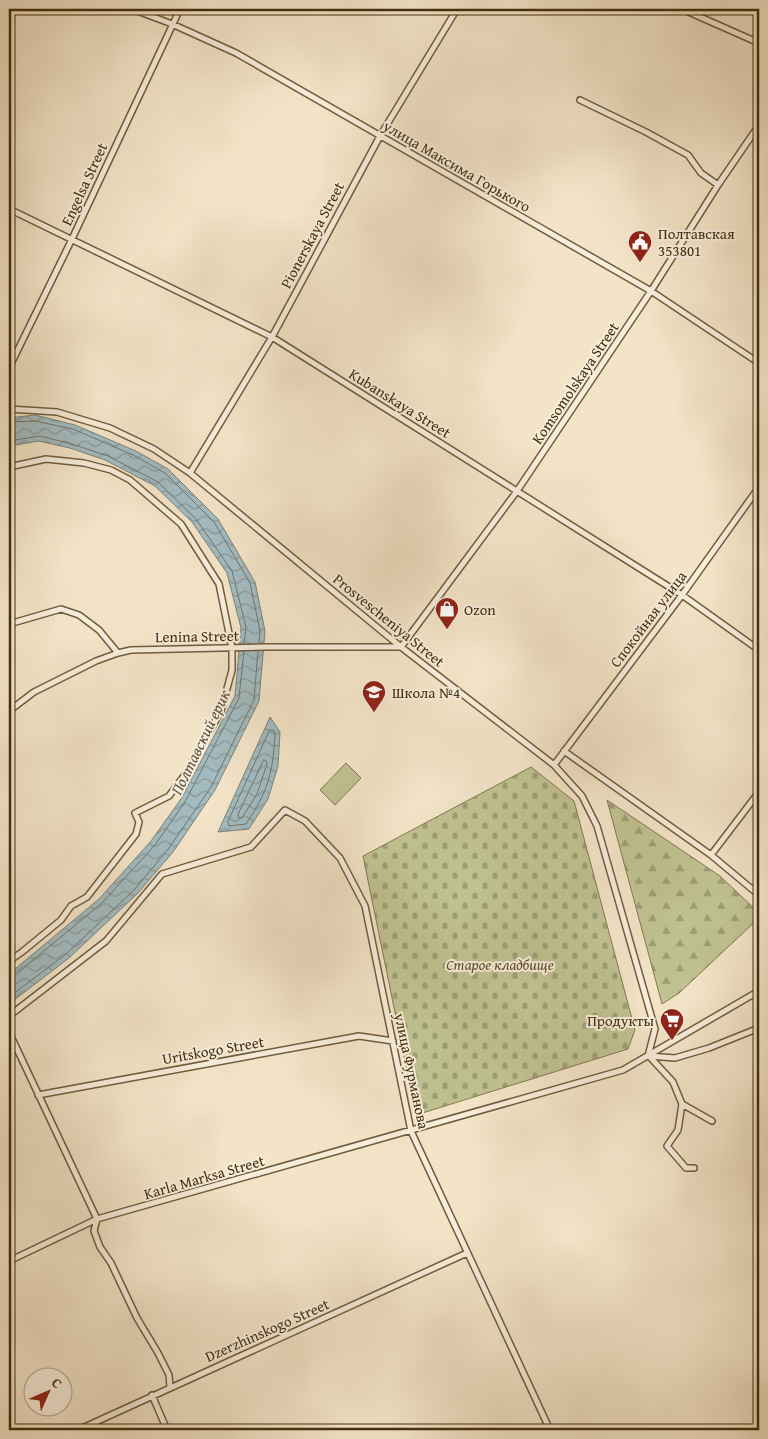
<svg xmlns="http://www.w3.org/2000/svg" width="768" height="1439" font-family="'Gentium Book Plus',serif">
<style>
.green{fill:#c0c292;stroke:#827850}
.forest{fill:url(#forest-firs);stroke:#827850}
.cemetery{fill:url(#cemetery-stones);stroke:#827850}
.water{fill:url(#water-waves);stroke:#7c8379}
.lines{fill:none;stroke-linecap:round;stroke-linejoin:round}
.shore{stroke:#737468;stroke-width:1}
.minor-casing{stroke:#705c3c;stroke-width:8}
.minor{stroke:#f7eddb;stroke-width:5}
.labels{text-anchor:middle;dominant-baseline:central;stroke-width:4;stroke-linejoin:round;paint-order:stroke}
.street-label{font-size:15px;fill:#442e0e;stroke:#f7eddb}
.poi-label{font-size:15px;fill:#442e0e;stroke:#f7eddb;text-anchor:start}
.park-label{font-size:15px;font-style:italic;fill:#5d4c28;stroke:#f7eddb}
.water-label{font-size:16px;font-style:italic;fill:#5c513b;stroke:#f7eddb}
</style>
<defs>
<pattern id="forest-firs" width="22" height="20" patternUnits="userSpaceOnUse" patternTransform="scale(1.25)"><rect width="22" height="20" fill="#c0c292"/><path d="M5 1l3.5 6h-7zM16 11l3.5 6h-7z" fill="#9e9e76"/></pattern>
<pattern id="cemetery-stones" width="16" height="16" patternUnits="userSpaceOnUse" patternTransform="scale(1.25)"><rect width="16" height="16" fill="#c0c292"/><path d="M2 7V4a2 2 0 0 1 4 0v3zM10 15v-3a2 2 0 0 1 4 0v3z" fill="#9e9e76"/></pattern>
<pattern id="water-waves" width="16" height="10" patternUnits="userSpaceOnUse" patternTransform="scale(1.25)"><rect width="16" height="10" fill="#a2bbc1"/><path d="M0 5q4-4 8 0t8 0" fill="none" stroke="#86989b"/></pattern>
</defs>
<rect width="100%" height="100%" fill="#f3e4c8"/>
<filter id="stains"><feTurbulence type="fractalNoise" baseFrequency=".004" numOctaves="4"/><feColorMatrix values="0 0 0 0 .2 0 0 0 0 .09 0 0 0 0 .02 0 0 0 .5 -.17"/></filter>
<radialGradient id="worn" r=".72"><stop offset=".6" stop-color="#630" stop-opacity="0"/><stop offset="1" stop-color="#630" stop-opacity=".3"/></radialGradient>
<path class="green" d="M346 763 361 778 335 805 320 790Z"/>
<path class="forest" d="M607 800 720 876 759 913V918L679 993 662 1004Z"/>
<path class="cemetery" d="M531 767 574 801 635 1030 628 1049 416 1115 363 856Z"/>
<path class="water" d="M35 415 75 425 136 451 168 469 218 519 255 582 265 631 259 701 215 790 173 852 138 893 69 958 9 1004V974L99 899 151 841 181 799 235 696 241 628 227 573 192 522 155 486 105 460 70 448 39 441 9 446V418Z
M270 717 280 732 278 766 268 799 249 829 218 832Z"/>
<g class="lines">
<path class="shore" d="M9 422 35 421 73 429 133 455 165 473 214 522 250 583 260 631 259 643
M9 441 40 436 72 444 108 456 158 482 196 519 232 571 246 627 244 644
M270 730H273L275 734C273 773 268 791 246 824L229 826 228 822Z
M264 760 266 761 267 764 257 794 242 818H239L238 815Z
M9 977 14 976 103 902 155 845 185 802 239 698 244 651
M9 997 66 954 134 890 169 848 211 787 254 700 258 651"/>
<g class="minor-casing">
<path id="minor" d="M132 9 172 24 236 53 651 291 759 363
M682 9 759 43
M580 100 646 132 688 155 701 173 718 185
M9 209 272 337 682 595 759 650
M9 368 72 239 180 9
M9 409 57 412 110 428 154 449 190 473 401 647 554 765 582 796 597 826 655 1029 648 1056
M9 467 46 459 84 463 111 470 130 480 181 524 219 584 232 648V670L221 711 187 772 169 796 135 813 139 822 136 834 87 897 71 906 61 920 22 952 9 961
M190 473 272 337 380 136 457 9
M9 624 61 609 79 615 99 630 118 653
M9 711 34 692 96 661 118 653 131 650 266 647H401L517 491 651 291 718 185 759 125
M564 751 711 855 759 895
M554 765 682 595 759 487
M711 855 759 792
M9 1016 106 941 162 874 251 847 285 810 305 821 340 858 365 906 411 1131 550 1430
M9 1032 97 1219 94 1231 100 1247 111 1263 137 1318 158 1353 169 1375 170 1387
M649 1056 675 1058 709 1048 759 1028
M649 1056 673 1082 682 1104 712 1121
M38 1095 359 1036 393 1041
M682 1104 678 1130 667 1146 686 1168H694
M9 1261 97 1219 623 1070 759 991
M152 1395 167 1430
M78 1430 467 1253"/>
</g>
<use href="#minor" class="minor"/>
</g>
<defs>
<g id="civic-pin" transform="scale(1.25)"><path d="M0 17L-7.5 6A9.5 9.5 0 1 1 7.5 6Z" fill="#8f2418" stroke="#f7eddb"/><path d="M-.6-6.5H3V-4.5H.6V-3L4-1V1h2V6H-6V1h2V-1L-.6-3ZM-1.2 2.5V6h2.4V2.5Z" fill="#fff"/></g>
<g id="shop-pin" transform="scale(1.25)"><path d="M0 17L-7.5 6A9.5 9.5 0 1 1 7.5 6Z" fill="#8f2418" stroke="#f7eddb"/><path d="M-5-2.5h2.3a2.7 3.5 0 0 1 5.4 0H5L5.5 6h-11ZM-1.5-2.5h3a1.5 2.3 0 0 0-3 0Z" fill="#fff"/></g>
<g id="school-pin" transform="scale(1.25)"><path d="M0 17L-7.5 6A9.5 9.5 0 1 1 7.5 6Z" fill="#8f2418" stroke="#f7eddb"/><path d="M0-5L7-2L0 1L-7-2ZM-4 1L0 2.5L4 1V4Q0 6-4 4Z" fill="#fff"/></g>
<g id="supermarket-pin" transform="scale(1.25)"><path d="M0 17L-7.5 6A9.5 9.5 0 1 1 7.5 6Z" fill="#8f2418" stroke="#f7eddb"/><path d="M-6-5.5h2.5l.6 2H6L4.5 2H-2.5L-4.4-4H-6ZM-1.5 3.2a1.3 1.3 0 1 0 .1 0ZM3 3.2a1.3 1.3 0 1 0 .1 0Z" fill="#fff"/></g>
</defs>
<g fill-rule="evenodd">
<use href="#civic-pin" x="640" y="242"/>
<use href="#shop-pin" x="447" y="609"/>
<use href="#school-pin" x="374" y="692"/>
<use href="#supermarket-pin" x="672" y="1020"/>
</g>
<g class="labels">
<g class="street-label">
<text transform="translate(457 166) rotate(30)">улица Максима Горького</text>
<text transform="translate(84 184) rotate(-65)">Engelsa Street</text>
<text transform="translate(312 235) rotate(-62)">Pionerskaya Street</text>
<text transform="translate(575 383) rotate(-56)">Komsomolskaya Street</text>
<text transform="translate(400 403) rotate(32)">Kubanskaya Street</text>
<text transform="translate(648 619) rotate(-53)">Спокойная улица</text>
<text transform="translate(389 620) rotate(39)">Prosvescheniya Street</text>
<text transform="translate(197 636) rotate(-1)">Lenina Street</text>
<text transform="translate(213 1050) rotate(-10)">Uritskogo Street</text>
<text transform="translate(412 1071) rotate(78)">улица Фурманова</text>
<text transform="translate(204 1177) rotate(-16)">Karla Marksa Street</text>
<text transform="translate(267 1330) rotate(-24)">Dzerzhinskogo Street</text>
</g>
<g class="poi-label">
<text x="658" y="233">Полтавская<tspan x="658" dy="17">353801</tspan></text>
<text x="464" y="609">Ozon</text>
<text x="392" y="692">Школа №4</text>
<text x="654" y="1020" text-anchor="end">Продукты</text>
</g>
<g class="park-label">
<text x="500" y="964">Старое кладбище</text>
</g>
<g class="water-label">
<text transform="translate(200 742) rotate(-64)">Полтавский ерик</text>
</g>
</g>
<rect width="768" height="1439" fill="none" stroke="#f3e4c8" stroke-width="30"/>
<rect x="10" y="10" width="748" height="1419" fill="none" stroke="#442e0e" stroke-width="2.5"/>
<rect x="15" y="15" width="738" height="1409" fill="none" stroke="#442e0e"/>
<g transform="translate(48 1392) rotate(45)"><circle r="24" fill="#f7eddb" stroke="#afa189"/>
<path d="M0-4L9 19L0 12L-9 19Z" fill="#8f2418"/>
<text y="-8" font-size="14" font-weight="bold" text-anchor="middle" fill="#442e0e">С</text>
</g>
<rect width="100%" height="100%" filter="url(#stains)"/>
<rect width="100%" height="100%" fill="url(#worn)"/>
</svg>
